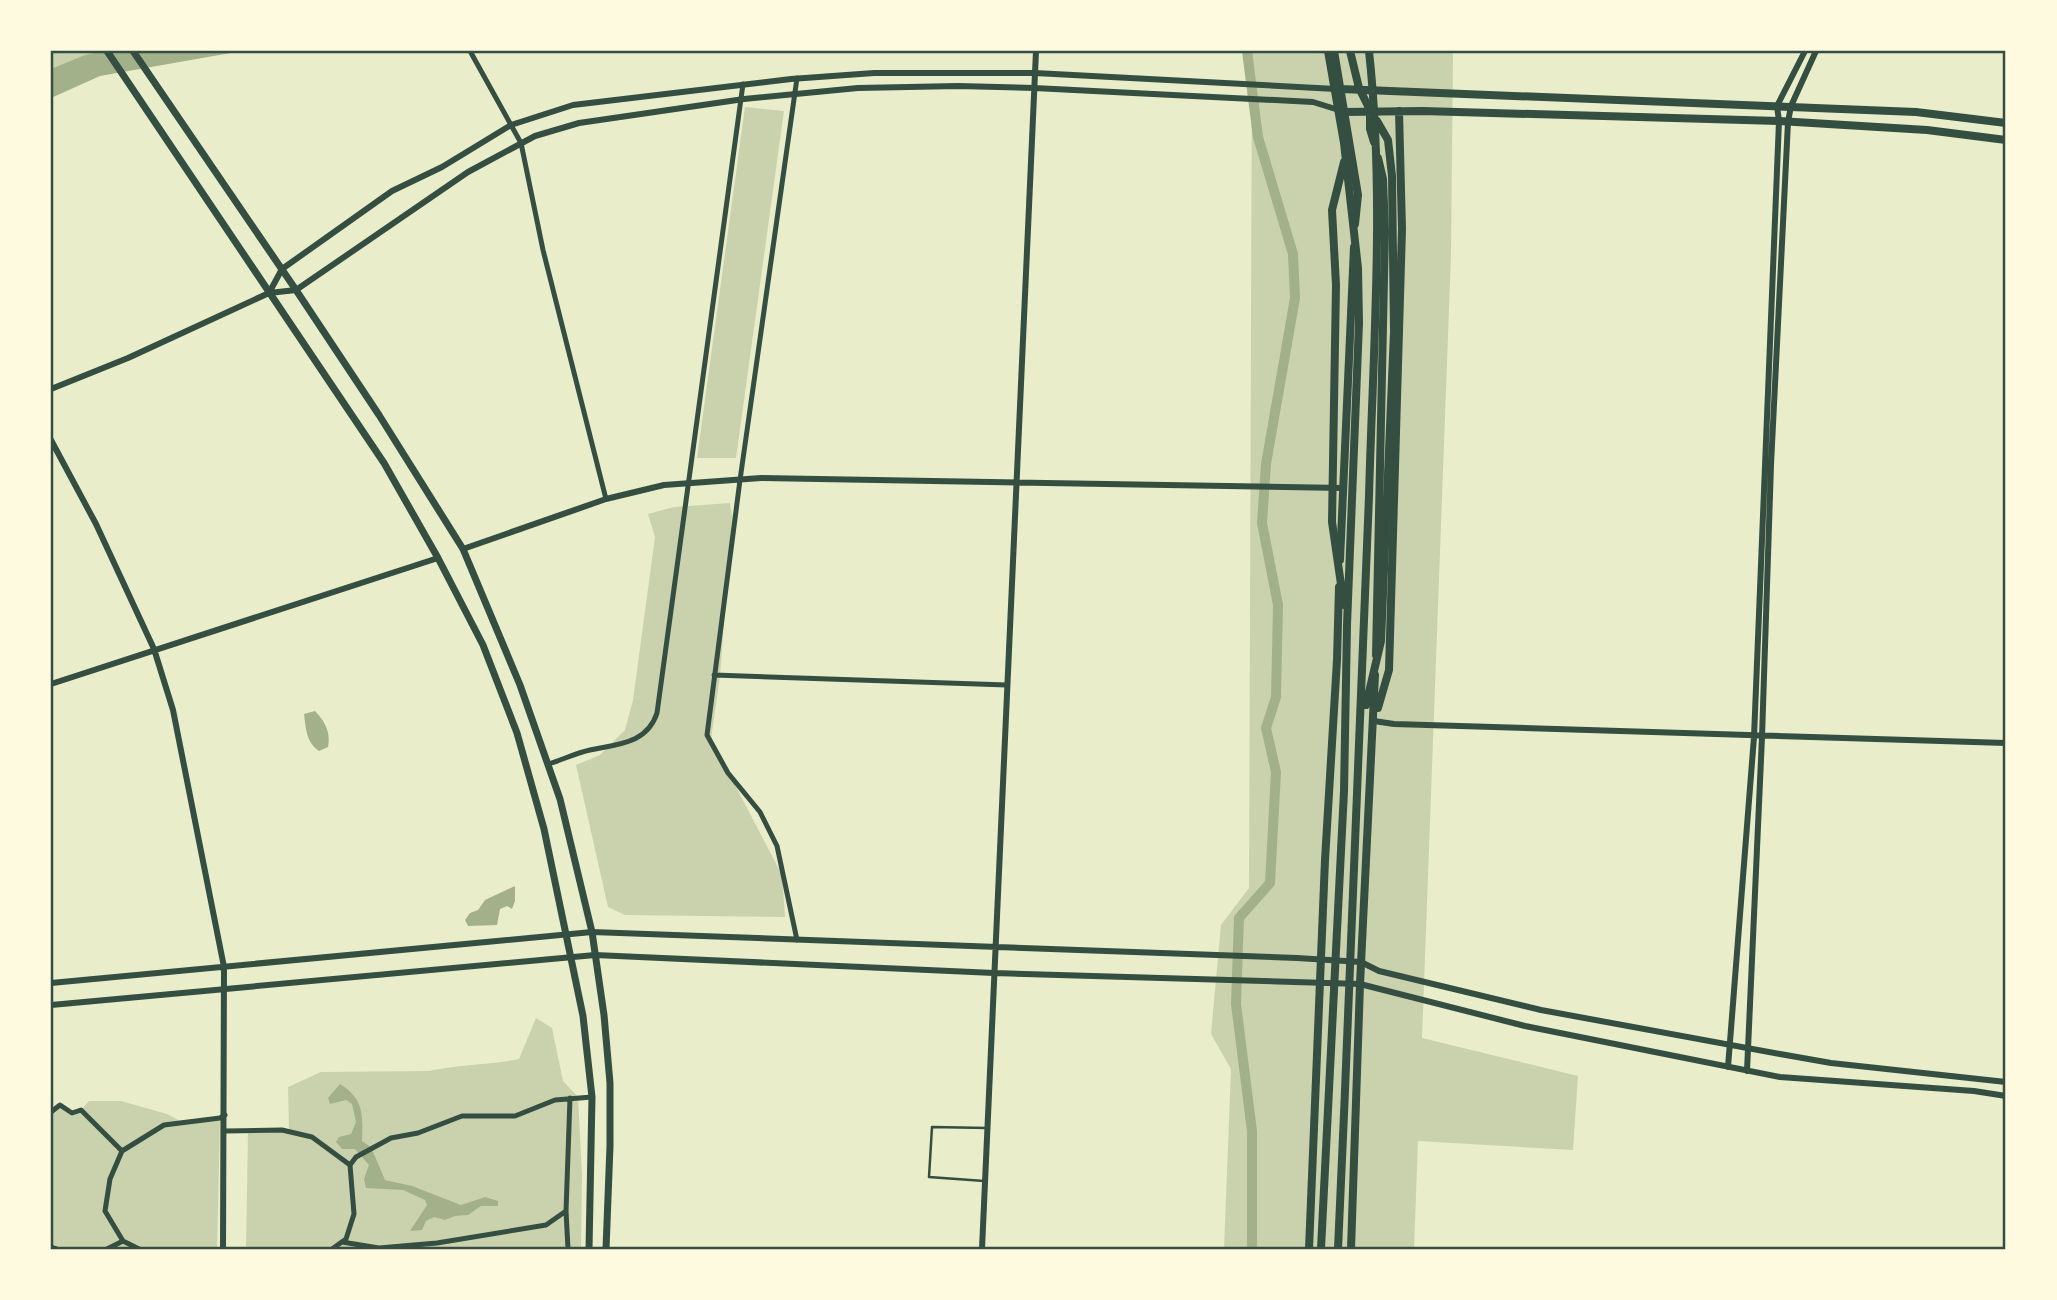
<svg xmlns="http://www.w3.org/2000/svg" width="2057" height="1300" font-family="Literata,serif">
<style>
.green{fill:#cad2ad}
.water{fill:#a3b18a}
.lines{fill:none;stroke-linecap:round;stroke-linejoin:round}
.canal{stroke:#a3b18a;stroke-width:10}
.service{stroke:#344e41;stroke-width:2.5}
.minor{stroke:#344e41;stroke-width:5}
.tertiary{stroke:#344e41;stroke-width:6}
.secondary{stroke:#344e41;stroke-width:7}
.primary{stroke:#344e41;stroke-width:8}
.trunk{stroke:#344e41;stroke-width:8}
.neatline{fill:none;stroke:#344e41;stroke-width:2.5}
</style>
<rect width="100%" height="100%" fill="#e9edc9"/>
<path class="green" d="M51 51H119L51 80Z
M1252 51H1449L1453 54 1451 255 1422 1038 1578 1076 1573 1150 1418 1141 1414 1249H1224L1231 1069 1211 1034 1221 925 1249 888Z
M745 107 784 111 736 458H697Z
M730 503 732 516 720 676 711 739 782 875 785 917 625 915 608 907 576 765 600 755 625 730 633 700 655 537 648 514 674 507Z
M536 1018 552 1028 563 1081 578 1097 582 1175 581 1249H246L248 1131 289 1132 288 1087 321 1072 429 1071C459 1064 490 1065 519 1059Z
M89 1101H121L167 1114 184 1123 220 1118 217 1249H51V1112L60 1105 72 1113 81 1110Z"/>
<path class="water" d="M104 51H242L100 76 51 98V69L85 55Z
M315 711C325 721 331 733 328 747L319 751C306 742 306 729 304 714Z
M515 886V901L512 909 507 906 500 909 497 925 468 926 465 920 470 913 478 910 485 900Z
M340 1084C364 1099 363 1115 362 1141L371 1147 385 1180 412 1186 461 1205 485 1197 498 1201V1206H481L468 1215 455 1216 445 1220 434 1217 426 1221 422 1230 410 1231 427 1205 425 1200 403 1190 366 1188 364 1179 369 1165 355 1149H342L336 1142 339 1137 351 1134 356 1122 352 1104 346 1100 330 1104 328 1098Z"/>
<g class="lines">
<path class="canal" d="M1247 51 1258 137 1293 254 1295 298 1266 464 1262 523 1278 605 1276 697 1266 728 1276 772 1270 883 1239 918 1236 1004 1252 1131V1249"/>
<path class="service" d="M984 1181 929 1177 932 1127 988 1128"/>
<path class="minor" d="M470 51 521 143 543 250 606 499
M714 675 1007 685
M548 764C562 760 576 753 590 750 617 744 647 744 657 713L743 84
M797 940 777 846 760 812 728 773 707 735 740 480 797 78
M51 1112 60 1105 72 1113 81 1110 122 1151
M225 1131 282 1130 312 1137 350 1165 354 1214 346 1239 332 1249
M350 1165 356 1157 391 1138 418 1133 462 1116H515L555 1100 592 1097
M566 1211 568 1249
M342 1242 379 1248 437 1243 546 1225 566 1211 570 1098
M51 1247 57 1249
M107 1249 123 1241
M139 1249 123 1241 105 1211 110 1179 122 1151 164 1125 220 1118 225 1115"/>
<path class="tertiary" d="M269 293 282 269 392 191 442 167 511 125 573 105 791 79 874 73H1035L1336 89
M51 389 128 358 269 293 296 290 468 172 535 136 579 123 744 99 858 88 958 86 1034 88 1313 102 1342 111
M51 440 96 524 154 649 173 710 224 967 223 1249
M463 549 606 499 664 485 761 478 1343 488
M51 684 438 558
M1374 721 1394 724 2006 743
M51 983 592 932 1297 958 1361 962 1379 971 1541 1010 1780 1054 1831 1063 2006 1082
M51 1005 595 955 994 973 1360 984 1525 1026 1780 1077 1974 1091 2006 1096
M1728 1067 1754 737 1779 121 1777 106 1805 51
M1747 1071 1762 737 1771 465 1788 122 1791 106 1816 51
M982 1249 1036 51"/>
<path class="secondary" d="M107 51 384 463 438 558 483 645 517 733 544 829 583 1016 592 1097 589 1249
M133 51 296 290 379 415 463 549 520 685 560 799 592 932 604 1015 610 1083V1146L606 1249"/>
<path class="primary" d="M1334 51 1358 195 1355 224
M1350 51 1359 88 1370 110V129L1374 142
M1341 89 1916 112 2006 123
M1344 112 1423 111 1779 121 1927 130 2006 140
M1340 560 1354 247
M1376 655 1385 232 1383 179 1378 158
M1378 708 1389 670 1402 229 1399 111
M1309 1249 1325 860 1337 660 1339 587
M1351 1249 1360 984 1375 675"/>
<path class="trunk" d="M1344 162 1332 210 1336 285 1332 522 1344 605
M1366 705 1381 641 1394 332 1392 176 1388 140 1377 121
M1321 1249 1344 791 1347 625 1359 323 1358 268 1344 143 1328 51
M1338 1249C1349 998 1361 747 1369 496 1373 348 1385 198 1369 51"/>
</g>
<rect width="2057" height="1300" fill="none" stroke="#fefae0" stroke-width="105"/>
<rect x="52" y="52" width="1952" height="1196" class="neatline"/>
</svg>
